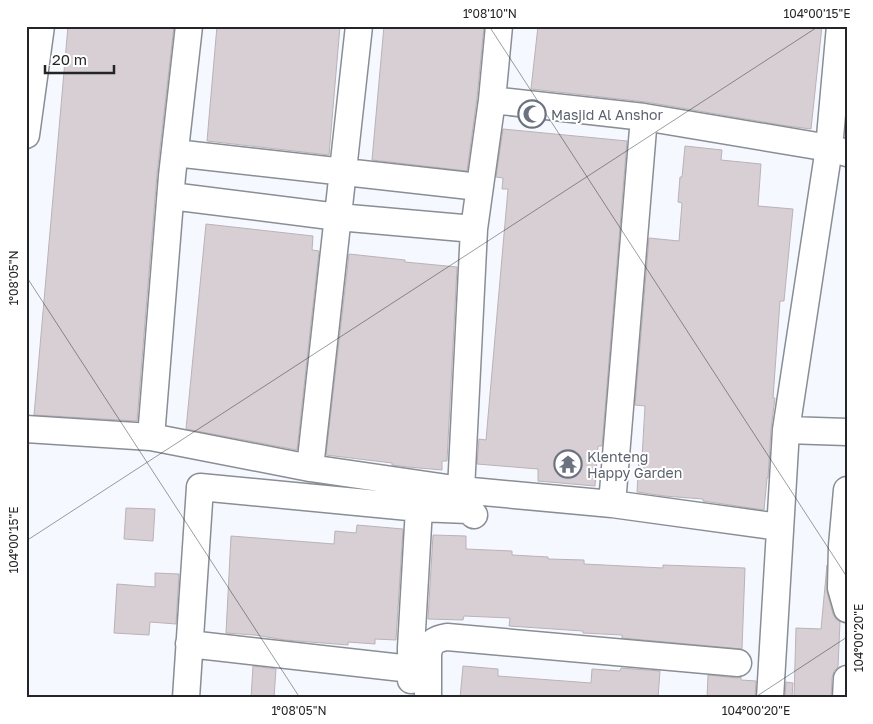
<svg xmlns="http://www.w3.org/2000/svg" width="873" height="724" font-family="'Golos Text',sans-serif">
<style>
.building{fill:#d7cfd3;stroke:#bab2b6}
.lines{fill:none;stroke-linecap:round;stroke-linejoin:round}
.minor-casing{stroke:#898e94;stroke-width:29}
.minor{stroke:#fff;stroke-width:26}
.ticks{fill:none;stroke:#232527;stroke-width:1;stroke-opacity:0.45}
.labels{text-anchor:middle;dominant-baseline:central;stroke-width:4;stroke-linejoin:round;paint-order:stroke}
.worship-label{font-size:14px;fill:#5b616d;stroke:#fff;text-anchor:start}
.neatline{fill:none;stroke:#232527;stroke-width:2}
.ticks-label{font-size:12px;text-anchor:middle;fill:#232527}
</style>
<rect width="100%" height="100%" fill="#f5f9ff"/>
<path class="building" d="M68 26H174L157 174 137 421 34 415Z
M217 26H340L329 155 207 141Z
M384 26H484L477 98 467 171 372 160Z
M538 26H822L811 129 787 126 646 102 531 89Z
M503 129 627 141 602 446H598L595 486 538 481V469L477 464 479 439 486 440 508 189H502L503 178 496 177Z
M685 146 722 150 721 160 761 164 758 206 793 209 784 301H780L773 398H775L771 429 768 478H767L764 510 703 501V499L664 496 637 492 639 458H642L645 406 635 405 649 238 679 241 682 203 678 202 680 177H682Z
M206 224 313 236 312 250 319 251 297 450 186 429Z
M349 254 405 260V262L457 267 447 461H442V470L408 467 392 465V463L326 455Z
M126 508 155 509 153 541 124 539Z
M357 525 403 529 396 640 375 639V644L348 642V645L285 640 255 635 226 633 231 536 334 544 335 531 356 533Z
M433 535 466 536V549L512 551V555L548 557V559L584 560V564L663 568V565L745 568 742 649 622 638V635L583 633V631L509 626 510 618 464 616 463 620 428 619Z
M827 565V592L833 614 836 619 840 622 838 667 834 671 832 678 831 698H794L796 628 821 629Z
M155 573 179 574 176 624 150 622 149 635 114 633 117 584 155 587Z
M253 666 276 669 274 698H251Z
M463 666 498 669V676L591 683 592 669 620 671 621 668 660 671 658 698H460Z
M708 675 737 678 741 677V680L756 681 755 698H707Z
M786 682 793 683 792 698H785Z"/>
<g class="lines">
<g class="minor-casing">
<path id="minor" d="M492 100 644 117 829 148 847 153
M26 135 41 26
M175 153 479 187
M171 196 338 217 474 229
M26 429 151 437 310 468 461 490 612 504 780 527
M786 430 847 432
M151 437 172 176 189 26
M310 468 359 26
M461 490 474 229 492 100 499 26
M847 490 842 546 841 588 847 609
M612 504 644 117
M189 644 411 669
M411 680V648L419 508
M186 698 200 487 419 508 468 510 474 515
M428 698V653C431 641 436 639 447 637L738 663
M770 698 786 430 829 148 840 26
M846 698 847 679"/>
</g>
<use href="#minor" class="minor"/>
</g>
<path class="ticks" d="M489 26 847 577M26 276 300 698M26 541 819 26M754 698 847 637"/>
<defs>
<g id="mosque-ring" transform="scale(1.4375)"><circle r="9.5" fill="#fff" stroke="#6b7280" stroke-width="1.5"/><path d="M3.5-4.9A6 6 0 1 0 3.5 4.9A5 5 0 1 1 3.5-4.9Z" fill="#6b7280"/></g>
<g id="temple-ring" transform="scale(1.4375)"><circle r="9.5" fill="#fff" stroke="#6b7280" stroke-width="1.5"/><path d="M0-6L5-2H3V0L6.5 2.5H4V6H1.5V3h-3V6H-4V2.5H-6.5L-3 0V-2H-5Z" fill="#6b7280"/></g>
</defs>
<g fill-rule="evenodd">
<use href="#mosque-ring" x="532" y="114"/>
<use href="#temple-ring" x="568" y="464"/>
</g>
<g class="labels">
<g class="worship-label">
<text x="551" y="114">Masjid Al Anshor</text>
<text x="587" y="456">Klenteng<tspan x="587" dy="16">Happy Garden</tspan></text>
</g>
</g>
<rect width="873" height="724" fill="none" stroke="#ffffff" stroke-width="55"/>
<path d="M45 65v8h69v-8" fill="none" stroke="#232527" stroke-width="2.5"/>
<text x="52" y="65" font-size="15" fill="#232527" stroke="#ffffff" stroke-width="4" paint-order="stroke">20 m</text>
<rect x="28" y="28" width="818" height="668" class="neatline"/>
<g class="ticks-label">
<text x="490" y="18">1°08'10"N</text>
<text x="817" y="18">104°00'15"E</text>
<text transform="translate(14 278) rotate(-90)" y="4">1°08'05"N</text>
<text transform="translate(14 540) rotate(-90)" y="4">104°00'15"E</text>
<text transform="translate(859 638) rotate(-90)" y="4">104°00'20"E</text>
<text x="299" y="715">1°08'05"N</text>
<text x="756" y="715">104°00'20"E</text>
</g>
</svg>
